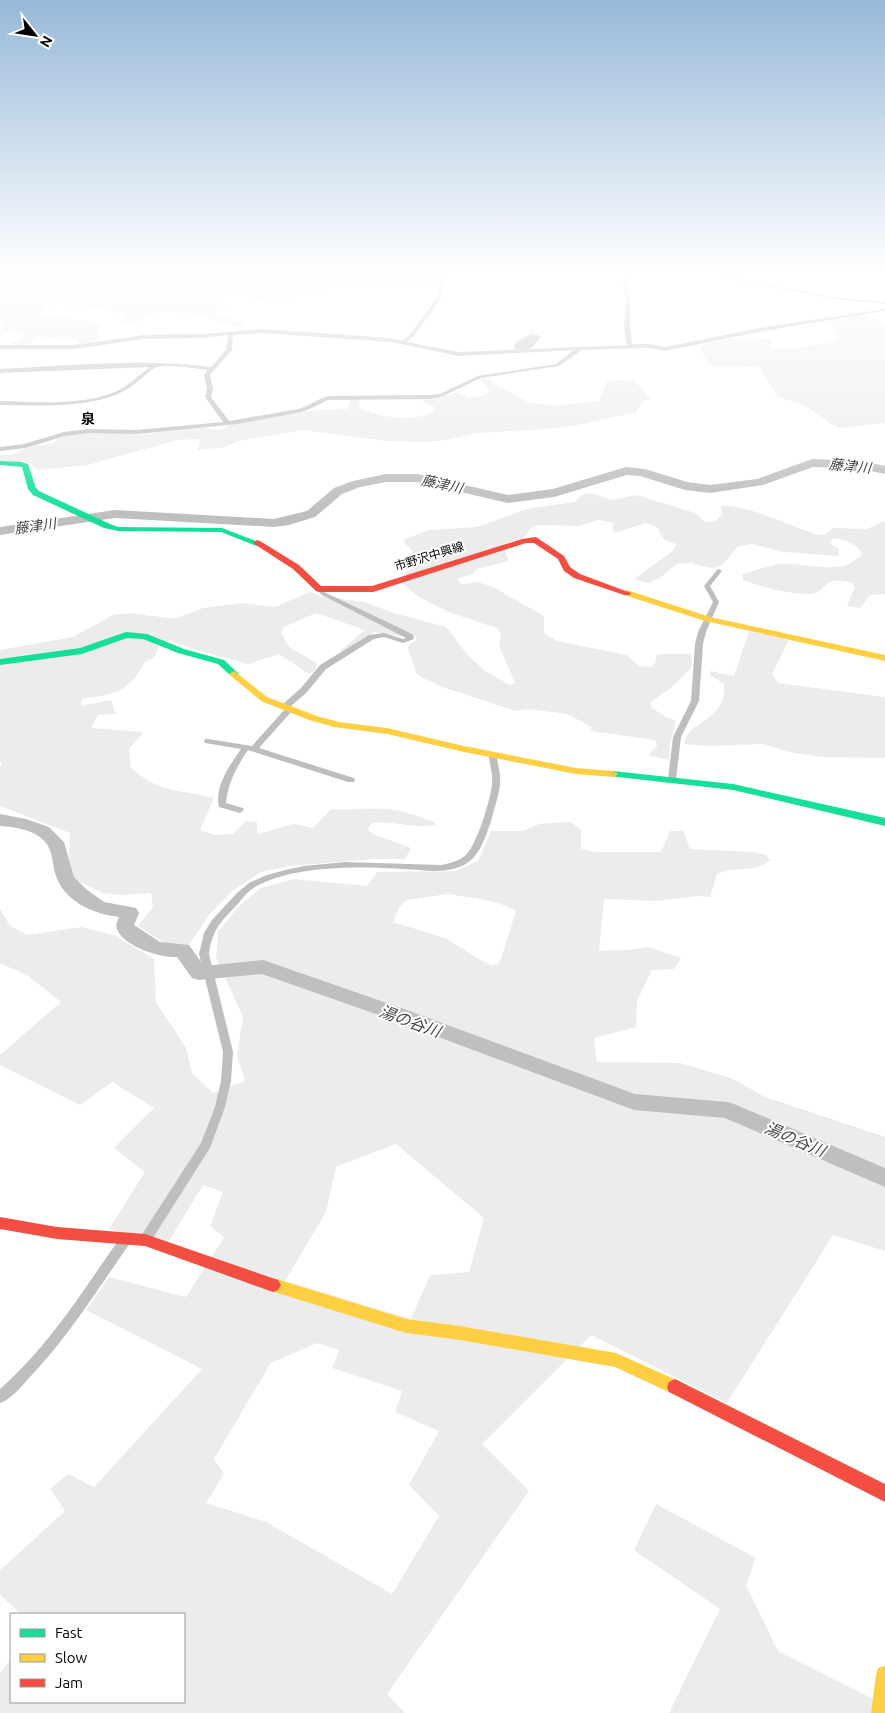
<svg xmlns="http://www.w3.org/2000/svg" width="885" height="1713" font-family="Ubuntu,'Noto Sans JP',sans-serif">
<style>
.green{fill:#ececec;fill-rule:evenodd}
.water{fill:#bfbfbf}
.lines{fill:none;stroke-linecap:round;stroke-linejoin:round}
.river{fill:#bfbfbf;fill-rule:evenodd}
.street{fill:#bebebe;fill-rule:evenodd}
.fast{fill:#16e098;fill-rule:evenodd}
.slow{fill:#ffcf43;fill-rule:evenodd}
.jam{fill:#f24e42;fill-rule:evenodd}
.labels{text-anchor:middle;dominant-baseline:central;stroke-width:4;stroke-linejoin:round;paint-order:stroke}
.far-street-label{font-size:12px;fill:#000;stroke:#fff}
.far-neighbourhood-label{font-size:14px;font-weight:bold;fill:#000;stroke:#fff}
.far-water-label{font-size:14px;font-style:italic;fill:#444;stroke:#fff}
.water-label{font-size:16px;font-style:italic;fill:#444;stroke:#fff}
</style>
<rect width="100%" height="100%" fill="#fff"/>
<path class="green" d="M0 276H437L441 289 437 290C409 285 380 281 352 283L349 286 326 287 323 296H291C281 307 267 300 254 299L253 297 227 295 211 299 233 308 216 311 214 314 245 324V327C228 327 214 318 198 315 180 312 152 308 138 322H122L124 314 107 311 110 308 61 304 47 306 38 315 102 323 95 342 76 345 75 340 46 337 38 338 24 346 11 344 25 335 12 331 0 335 3 324 0 322Z
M866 315 885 325V423L837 428 806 406 776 396 772 387 759 367 710 366 699 346C722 341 749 334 773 339L770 347 774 348 799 347 834 342 838 336 830 321Z
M485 378 529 403 555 406 599 401 607 381C633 378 635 380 651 399L641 401 637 412 577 425 545 429 476 433 447 440 425 442 388 441 303 430 239 441 225 447 198 450 200 439 178 440 87 465 38 470 31 463 0 461V455H12L29 446 52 444 58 439 74 433 107 431 137 435 204 427 216 430 224 429 230 424 302 411 347 409 351 398H360L359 408C380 417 415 424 435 410L434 407 422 402 426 399 457 393 471 398 484 395 490 391 480 379Z
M592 493 611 500 637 495 695 513 705 522 716 521 722 514 721 506C739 503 783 522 801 529 808 531 816 536 824 535 827 534 830 531 833 528L867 529 885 521V594L870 595 860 608 847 606 855 587 853 583C844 581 836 578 827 584 824 586 821 590 818 592 804 599 755 586 742 579L743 574C755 571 768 565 781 564 807 562 842 578 862 554 858 543 844 540 833 538L830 543 839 549V556L784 552 752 544 737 547C719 570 719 572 690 562L687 564 678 563 661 577 648 583 634 579 674 550 676 544 663 539 657 527 645 523 616 533 612 529 614 523 599 520 579 526 538 525 530 529 524 538 502 544 509 561 477 569 473 574 457 579 461 584 478 582 493 587 544 616V633L557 641 627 655 639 666 649 667 655 664 657 654H691L692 666C681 681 667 692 651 701V707L664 716 676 721 670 744 669 760 648 755 657 746 655 740 590 731 592 727 567 714 528 709 515 711 440 686 417 675 408 649 409 645 416 640V637L407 633 399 636 374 632 345 651 341 652V650L365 630 316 613 284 627 281 632 289 647 317 663 315 670 309 674 279 654 248 664 196 650 169 640 159 645C158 648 157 653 155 656 152 660 145 660 143 665 128 694 111 694 82 699L81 706 111 700 116 714 98 715 91 728 144 732 129 749 131 768C136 772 141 776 147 780 167 792 192 792 214 798L200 830 215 835 233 834 246 821 257 822V834L294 824 313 828 331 809C350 811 368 807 386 809 403 810 419 817 435 822V825C411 829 396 820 372 823L367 829 373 834 411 848 405 859H375L289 866 261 872 232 891 209 915 187 948 169 946 138 926 153 907 151 893 120 895 103 893 73 879 69 856 70 833 0 806V767L2 765 0 762V650L73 637 113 615 130 613 169 618H177L203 608 242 603 275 607 310 592 320 596 364 602 394 613 446 627 466 653 485 671 510 685 515 683 499 645 501 634 497 628C464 617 428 608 402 583L409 579 404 573 422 564 403 540 429 530 477 527 527 509 574 502 584 494Z
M749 631 789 640 772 674 778 683 885 697V758L822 757 794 753 762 744 708 746 685 744C682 724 729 720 724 684L710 675V671L734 676Z
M571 822 581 830V849L596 852H661L670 831H683L690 849 753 852 766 855 770 860C759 871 746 868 732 870 727 870 722 872 717 874L710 897 699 896 656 901 604 899 599 951 626 950 648 947 681 958 674 969 652 970 637 1001 636 1027 594 1038 597 1062 680 1063 731 1078 765 1097 885 1137V1251L833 1235 727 1403 591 1335 482 1444 529 1491 387 1694 405 1713H0V1673L11 1658V1702H184V1614H21L0 1595V1570L65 1511 50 1489 68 1474 94 1487 202 1369 86 1310 109 1277 186 1297 224 1237 210 1226 223 1192 203 1185 167 1244 109 1229 145 1172 114 1148 154 1108 112 1082 80 1105 0 1065V1055L61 1002 28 976 0 963V909L10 926 27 935 82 927 114 935 154 959 156 1002 186 1048 192 1073 213 1093 245 1081 237 1056 243 1017 216 958 218 932 237 908 261 888 293 879 367 886 377 872 456 871 478 861 491 831H523L539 824ZM448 894C470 898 497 899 516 911L501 959 498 964 492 965 482 961 445 938 393 922 400 906 407 900ZM396 1144 484 1218 469 1272 430 1275 411 1319 285 1281 326 1212 336 1167ZM317 1343 339 1350 332 1368 402 1391 395 1412 439 1431 409 1485 439 1516 392 1594 266 1522 206 1503 224 1474 214 1459 271 1363Z
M656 1504 756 1558 746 1585 778 1651 885 1705V1713H669L720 1609 634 1550Z"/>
<path class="water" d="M532 334 541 336C532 349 532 351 515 349L514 346 517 341Z"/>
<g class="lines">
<path class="river" d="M812 459 861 461 885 466V474L861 469 813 467 763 485 710 493 685 490 640 476 627 475 554 497 508 503 417 482H386L360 487 342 494 315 517 289 525 274 527 115 518 0 535V527L115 510 274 519 307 511 334 488 353 481 386 474H417L508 495 553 489 626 467 645 469 687 482 710 485 757 479Z
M0 814 26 819 49 827 64 842 74 877 86 889 104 902 136 908 139 913 134 925 160 942 189 945 204 966 263 960 404 1009 635 1094 727 1102 734 1104 885 1168V1187L725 1118 634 1110 390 1019 262 974 199 980 192 978 177 957C159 958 118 945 116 925L119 917C93 914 63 901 55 873 52 863 53 852 46 843 36 830 16 827 0 826Z"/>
<path class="street" d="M438 276H442L445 283 442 297 414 336 407 342 459 352 627 345 624 326 626 300 623 287 626 276H630L627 287 630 300V326L632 344H650L665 347 764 327 885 309V311L764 331 665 351 650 348 582 350 559 366 481 378 443 396 430 399 328 400 312 408 301 412 238 424 137 434 88 433 65 436 25 448 0 451V447L24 444 64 432 88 429 137 430 223 422 205 397 207 389 204 375 208 370C198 369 164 363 155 368 151 370 147 374 143 377 132 387 121 394 107 398 73 408 35 405 0 405V401C37 402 80 406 115 392 128 386 139 375 150 367L0 373V369C70 366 141 358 211 367L226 350 228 335 202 338 144 339 75 349H0V345H75L144 335 202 334 263 329 391 338 402 341 410 334 438 297 441 283ZM263 333 391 342 459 356 574 350 556 364 478 376 440 394 430 395 328 396C317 399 309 406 298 409L229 421 211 397 213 389 210 375 232 350 233 335Z
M718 276H726L832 297 885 302V304L832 299 720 277Z
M719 569 722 571 710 586 719 602 706 632 703 644 699 701 681 737 676 779 672 782 668 779 673 737 691 701 695 644 698 632 713 602 704 586 717 570Z
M319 587 326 593 408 632 413 635 414 639 403 643 384 637 374 639 326 669 307 692 290 707 293 709 292 711 259 748 354 778 355 780 354 782H348L248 750C236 768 228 783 226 803L243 808 244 810 240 813 219 807C214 787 230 765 241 749L205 743 204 741 205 739H208L252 746 285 709 281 707 282 705 301 688 320 665 369 635 384 633 403 639 406 638 322 595 316 589Z
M489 752H492L496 754C498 764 501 774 500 784 499 796 494 809 491 821 486 835 481 854 467 863 449 875 424 870 404 869 360 866 293 865 255 887 247 892 242 899 236 906 220 922 212 931 209 954L233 1052 231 1081 225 1107 210 1148 149 1244 145 1245 141 1244 139 1240 141 1236 201 1143 215 1107 221 1081 223 1052 199 954 204 933 212 920 237 893 249 883 264 876 285 870 304 866 345 862 441 865C451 863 459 861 466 855 477 844 490 801 492 785 493 775 490 764 488 754Z
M126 1234 130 1235 132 1239 130 1243C98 1289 68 1337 29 1378 21 1387 11 1399 0 1403V1389C50 1345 84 1289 122 1235Z"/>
<path class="fast" d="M0 461 21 462 28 464 36 488 39 491 110 524 118 527 222 528 261 543 257 546 254 545 221 532 118 531 104 528 33 495 28 489 22 467 0 465Z
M126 632 147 634 184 649 224 660 239 674 234 677 231 676 218 664 178 653 143 639 127 638 82 654 0 665V659L80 648Z
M613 771 733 784 885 818V826L733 790 609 776 608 774 609 772Z"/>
<path class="slow" d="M627 590 710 617 885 655V661L705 621 624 595 623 593Z
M234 671 267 697 317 716 339 722 387 728 464 746 576 768 613 771 618 774 613 777 576 774 464 752 387 734 334 727 309 720 261 701 231 676 229 674Z
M273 1278 406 1319 460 1326 616 1353 681 1382 683 1387 681 1392 675 1395 615 1367 460 1340 406 1333 268 1290 265 1285 268 1280Z
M885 1666V1713H871L876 1675 878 1668Z"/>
<path class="jam" d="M536 537 564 556 570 567 580 574 631 593 630 595H624L574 578 564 571 558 559 534 543H526L373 592H319L316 591 293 569 253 543 257 540 260 541 299 565 321 586H372L522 539Z
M0 1217 57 1227 145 1234 278 1280 281 1285 278 1290 273 1292 145 1246 57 1239 0 1229Z
M675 1379 885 1484V1502L669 1392 667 1387 669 1382Z"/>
</g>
<linearGradient id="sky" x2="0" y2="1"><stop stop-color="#97b8d8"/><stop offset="0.53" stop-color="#fff"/><stop offset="1" stop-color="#fff" stop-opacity="0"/></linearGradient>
<rect width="885" height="516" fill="url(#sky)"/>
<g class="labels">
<g class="far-street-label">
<text transform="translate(429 556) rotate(-17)">市野沢中興線</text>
</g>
<g class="far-neighbourhood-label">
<text x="88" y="419">泉</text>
</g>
<g class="far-water-label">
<text transform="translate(850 466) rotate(6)">藤津川</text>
<text transform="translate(442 484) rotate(12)">藤津川</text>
<text transform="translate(35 526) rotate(-8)">藤津川</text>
</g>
<g class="water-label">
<text transform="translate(410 1021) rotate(20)">湯の谷川</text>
<text transform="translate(795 1139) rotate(23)">湯の谷川</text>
</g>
</g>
<rect x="10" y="1613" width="175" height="90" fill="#ffffff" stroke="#999999"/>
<rect x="20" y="1629" width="25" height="8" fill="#16e098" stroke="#999999"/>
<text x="55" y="1638" font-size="15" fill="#000000">Fast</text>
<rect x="20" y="1654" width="25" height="8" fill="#ffcf43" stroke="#999999"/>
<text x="55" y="1663" font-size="15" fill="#000000">Slow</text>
<rect x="20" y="1679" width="25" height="8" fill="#f24e42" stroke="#999999"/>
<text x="55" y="1688" font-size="15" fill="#000000">Jam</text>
<g transform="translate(35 35) rotate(120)" stroke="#ffffff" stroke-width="4" paint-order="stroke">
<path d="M0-4L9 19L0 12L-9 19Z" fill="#000000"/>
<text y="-8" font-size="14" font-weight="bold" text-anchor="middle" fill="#000000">N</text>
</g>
</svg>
